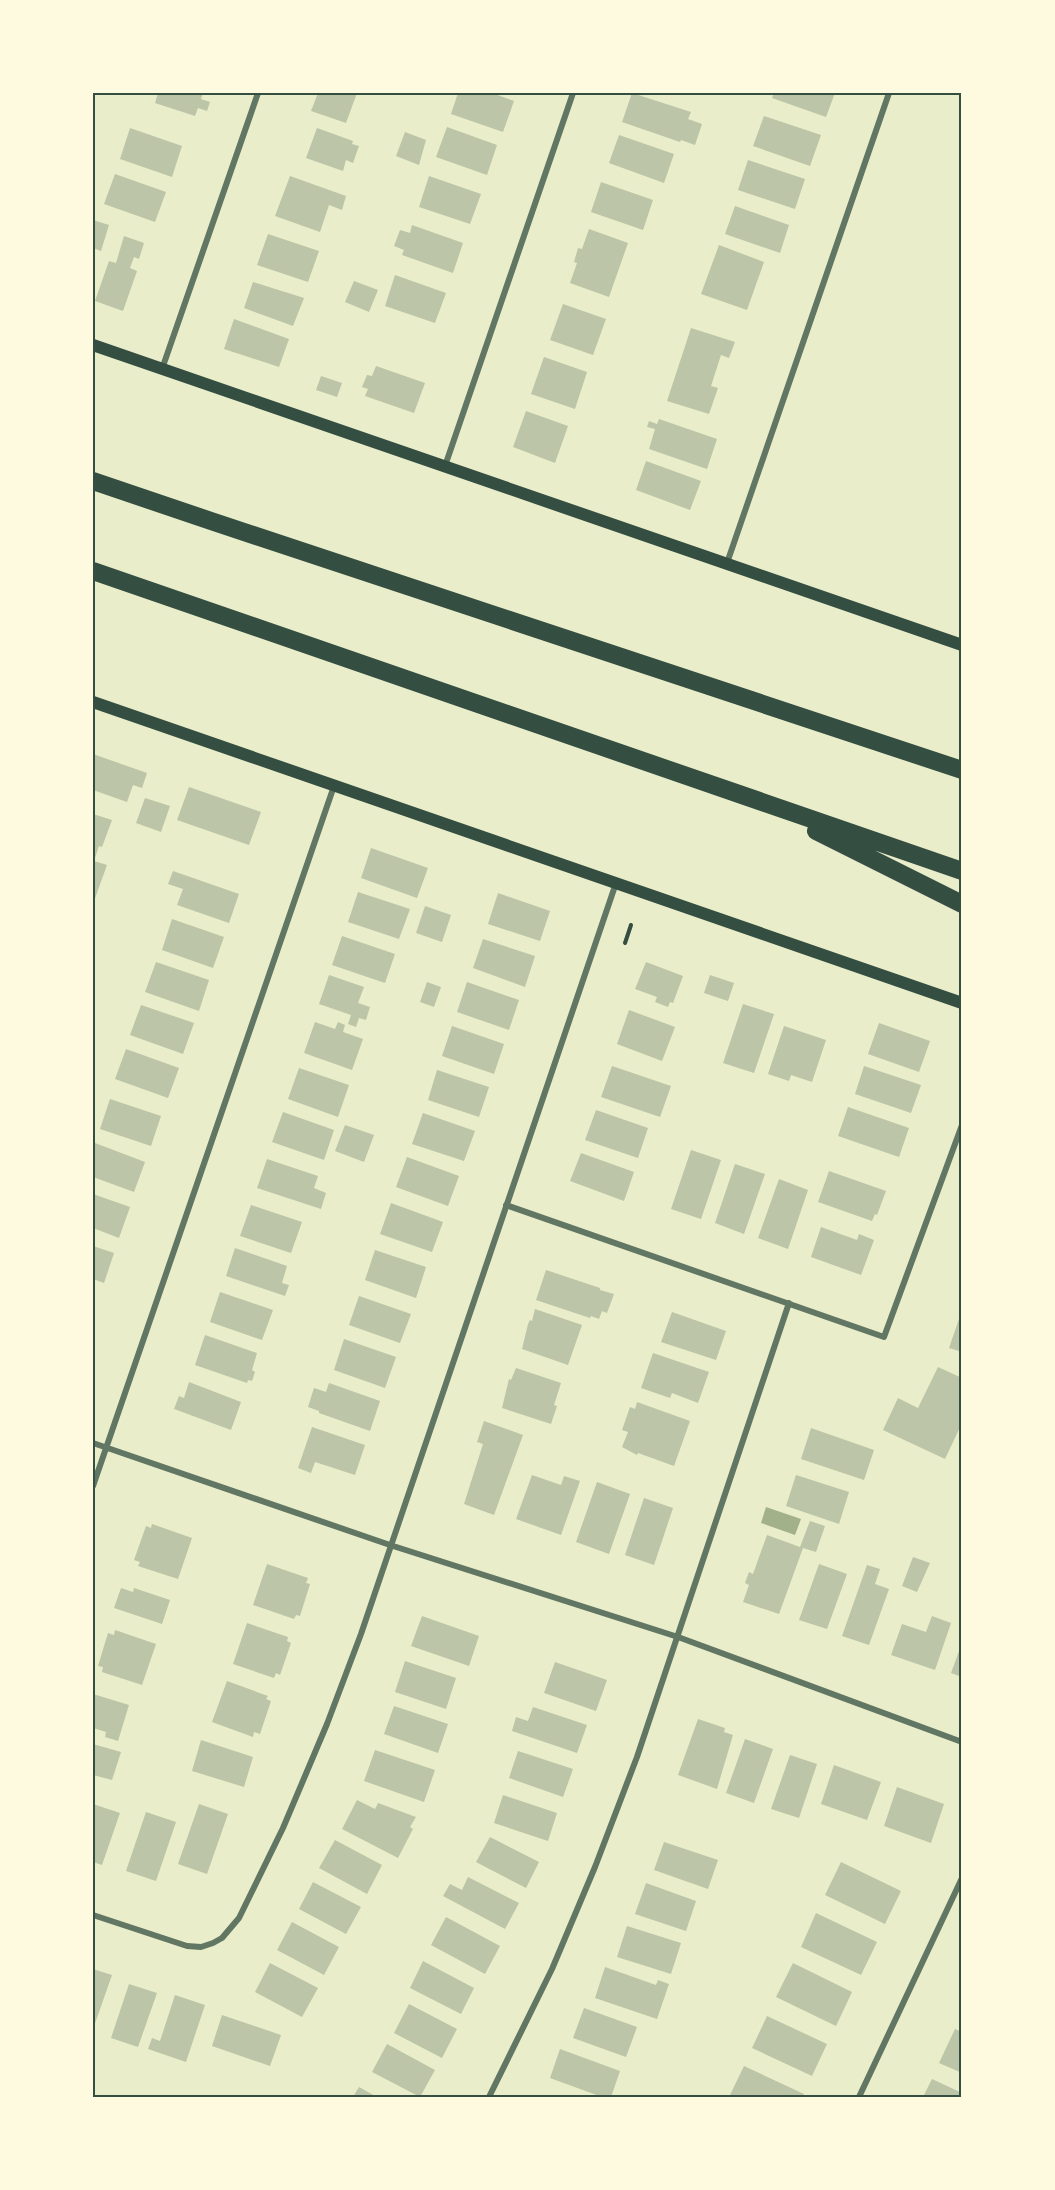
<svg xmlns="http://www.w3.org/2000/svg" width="1055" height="2190" font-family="'PT Sans',sans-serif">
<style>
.water{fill:#a3b18a}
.building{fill:#bcc5a7}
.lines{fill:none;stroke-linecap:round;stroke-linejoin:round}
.path{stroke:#344e41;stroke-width:4}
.minor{stroke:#617663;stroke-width:6}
.secondary{stroke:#344e41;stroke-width:12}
.motorway{stroke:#344e41;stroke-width:18}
.neatline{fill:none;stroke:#344e41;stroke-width:2}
</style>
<rect width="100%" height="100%" fill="#e9edc9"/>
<path class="water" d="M766 1507 801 1519 795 1535 761 1523Z"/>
<path class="building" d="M158 93H203L201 99 210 102 207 111 198 108 195 116 155 103Z
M318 93 324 95 325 93H357L346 123 311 111Z
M458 93H492L514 101 503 132 451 114Z
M632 93 691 112 688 119 702 124 695 145 681 140 680 142 622 122Z
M774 93H835L826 117 772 98Z
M764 116 821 135 810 166 753 146Z
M447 127 497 145 487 175 436 157Z
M130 128 182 146 172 177 120 159Z
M317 128 353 141 352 144 359 146 353 163 346 160 343 171 306 158Z
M405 132 426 140 419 165 396 156Z
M619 135 674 154 664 183 609 163Z
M748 160 805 179 795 209 738 190Z
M115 174 166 192 155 222 104 204Z
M290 176 346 196 342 210 329 205 320 232 275 216Z
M429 176 481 194 470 224 419 207Z
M601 182 653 200 643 230 591 212Z
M735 206 789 225 780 253 725 234Z
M93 220 109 225 101 251 93 248Z
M412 225 463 243 453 273 402 255 404 250 394 246 400 230 410 233Z
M589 229 628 243 609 297 570 283 577 263 574 262 578 248 582 249Z
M268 234 319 251 308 282 257 265Z
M124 236 144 243 139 259 134 257 130 268 137 271 123 311 95 301 109 261 116 263Z
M719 245 764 262 747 310 701 294Z
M395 275 446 293 435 323 385 306Z
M354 281 378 290 369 312 345 302Z
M253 282 304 298 293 326 244 308Z
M563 304 606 319 593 355 550 340Z
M234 319 289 339 279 367 224 349Z
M691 328 735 342 729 358 721 355 711 386 718 388 709 414 667 401Z
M544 357 587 372 575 409 531 394Z
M376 366 425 383 414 413 365 396 368 389 362 387 367 375 372 376Z
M321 376 342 383 337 397 316 390Z
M526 411 568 426 555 463 513 447Z
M659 419 717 439 707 469 649 449 655 429 647 427 649 421 657 424Z
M646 461 701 481 690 510 636 490Z
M93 754 147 773 142 788 133 785 127 802 93 790Z
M189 787 261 812 249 845 177 820Z
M145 798 170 806 161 832 136 823Z
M93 814 112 820 102 847 99 846 94 861 107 865 93 904Z
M371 848 428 868 417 898 361 878Z
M173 871 239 894 229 923 177 905 183 889 168 884Z
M358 892 410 909 399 939 348 922Z
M498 893 550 911 540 941 488 924Z
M425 906 451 915 442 942 416 933Z
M172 919 224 937 213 968 162 950Z
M342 936 395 954 385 983 332 965Z
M483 939 535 956 525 987 473 968Z
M156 962 209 980 199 1011 145 992Z
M646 962 683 976 673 1003 670 1002 668 1007 655 1002 657 997 635 989Z
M329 975 364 987 358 1003 370 1007 366 1020 359 1018 356 1027 348 1024 351 1015 319 1004Z
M710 975 734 983 728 1001 704 993Z
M427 982 441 987 434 1007 420 1002Z
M467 982 519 1000 509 1030 457 1012Z
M743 1004 774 1014 754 1073 723 1063Z
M141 1005 194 1023 183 1054 130 1035Z
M629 1010 675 1027 662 1061 617 1044Z
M315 1022 335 1029 338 1022 345 1025 343 1032 363 1039 352 1070 304 1053Z
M879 1023 930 1041 919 1072 868 1054Z
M452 1026 504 1044 494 1074 442 1056Z
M784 1026 826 1040 812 1082 791 1075 789 1081 768 1074Z
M126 1049 179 1068 168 1098 115 1079Z
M612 1066 671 1086 660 1117 601 1097Z
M864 1066 921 1085 911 1113 855 1094Z
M299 1068 349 1085 338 1117 288 1099Z
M437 1070 489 1087 479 1117 428 1100Z
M110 1099 161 1116 151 1146 100 1129Z
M848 1107 909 1128 899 1157 838 1136Z
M596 1110 648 1128 638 1158 585 1140Z
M283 1112 334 1130 324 1160 272 1142Z
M423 1113 475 1131 464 1161 412 1144Z
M345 1125 374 1135 364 1162 335 1151Z
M95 1143 145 1162 134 1192 93 1177V1145Z
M691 1150 721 1160 701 1219 671 1209Z
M581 1153 634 1172 624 1201 570 1181Z
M407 1157 459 1176 448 1206 396 1187Z
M267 1159 318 1176 314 1188 326 1193 321 1209 257 1188Z
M735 1164 765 1174 744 1234 715 1223Z
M829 1171 886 1191 877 1215 875 1214 872 1221 818 1202Z
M779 1179 808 1190 788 1249 758 1238Z
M93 1194 130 1207 119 1238 93 1228Z
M391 1203 443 1222 432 1252 380 1234Z
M251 1205 302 1222 291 1253 240 1236Z
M821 1227 857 1240 859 1234 874 1240 861 1275 811 1257Z
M93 1246 114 1253 104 1283 93 1279Z
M235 1248 287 1266 282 1283 289 1285 285 1296 226 1276Z
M375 1250 426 1267 416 1298 365 1280Z
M546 1270 600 1288V1290L614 1294 607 1313 602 1311 599 1319 591 1316 590 1318 536 1300Z
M220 1292 273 1310 262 1340 210 1322Z
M359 1296 411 1314 400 1343 349 1325Z
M535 1309 582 1325 568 1365 522 1349 528 1324 530 1320 532 1321Z
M672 1312 726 1331 716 1360 661 1342Z
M960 1316H962V1352L949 1348Z
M205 1335 257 1353 252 1370 255 1372 252 1381 248 1380 247 1383 195 1365Z
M344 1339 396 1357 385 1388 334 1370Z
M653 1353 709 1372 698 1403 672 1393 670 1398 641 1388Z
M938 1367 962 1378V1423L945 1459 883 1430 898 1398 918 1408Z
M516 1368 561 1383 554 1405 557 1406 551 1424 502 1408 509 1379 511 1380Z
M189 1382 241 1402 231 1430 174 1409 179 1396 184 1398Z
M329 1383 380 1401 370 1431 319 1413V1411L308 1407 314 1388 326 1392Z
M637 1402 690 1421 674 1466 638 1453 637 1455 622 1447 628 1432 622 1430 630 1407 635 1409Z
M484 1421 523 1435 494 1515 464 1504 483 1444 477 1442Z
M312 1427 365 1445 355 1475 315 1462 311 1473 298 1468Z
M811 1428 874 1450 864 1480 801 1459Z
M532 1475 561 1485 564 1476 580 1481 561 1535 516 1519Z
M796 1475 849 1492 839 1524 786 1506Z
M597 1482 630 1494 609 1554 576 1542Z
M644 1498 673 1508 654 1565 625 1555Z
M810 1521 825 1526 816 1552 803 1548 779 1614 743 1602 749 1585 745 1583 746 1580 749 1572 753 1574 767 1535 800 1547Z
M152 1524 192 1538 178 1579 138 1566 140 1562 134 1560 146 1526 151 1528Z
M913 1557 930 1563 917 1592 902 1586Z
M267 1564 308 1578 306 1583 310 1584 300 1616 296 1615 294 1619 253 1605Z
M819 1564 847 1574 827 1629 799 1620Z
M867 1565 880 1569 875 1584 889 1589 869 1645 842 1636Z
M121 1588 133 1592 134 1588 170 1600 162 1624 114 1608Z
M422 1616 479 1636 469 1666 411 1646Z
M932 1616 951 1623 935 1670 891 1655 902 1624 926 1632Z
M247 1623 288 1637 287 1641 291 1643 280 1675 276 1673 274 1678 233 1664Z
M115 1630 156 1644 142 1685 102 1672 103 1667 98 1666 108 1633 114 1635Z
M962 1643V1677L951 1673Z
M405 1661 456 1678 446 1709 395 1692Z
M555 1662 607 1680 596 1711 544 1693Z
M227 1681 268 1696 266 1699 271 1701 260 1734 254 1732 253 1737 212 1722Z
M93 1694 129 1705 118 1741 105 1737 106 1732 93 1728Z
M394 1706 448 1724 438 1753 384 1734Z
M533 1707 587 1725 577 1753 512 1731 516 1717 528 1721Z
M698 1719 725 1728 724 1732 733 1735 717 1789 678 1775Z
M745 1739 773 1749 754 1803 726 1793Z
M201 1740 253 1757 244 1787 192 1771Z
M93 1744 121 1752 112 1780 93 1775Z
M375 1750 435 1770 424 1802 364 1781Z
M518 1751 573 1769 563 1797 509 1778Z
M790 1755 817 1764 799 1818 771 1809Z
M834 1765 881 1782 867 1820 821 1804Z
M897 1787 944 1804 931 1843 884 1826Z
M503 1795 557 1813 548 1841 494 1823Z
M357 1800 375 1809 378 1803 416 1817 410 1827 413 1829 398 1858 342 1829Z
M93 1804 120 1813 102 1865 93 1862Z
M199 1804 228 1814 207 1874 178 1864Z
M146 1812 176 1822 156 1881 126 1871Z
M490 1837 539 1862 526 1888 476 1862Z
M335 1840 382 1865 367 1894 319 1868Z
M664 1842 718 1860 708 1889 654 1870Z
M841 1862 901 1891 885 1924 825 1895Z
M468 1877 519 1903 505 1929 443 1896 450 1884 462 1890Z
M313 1882 361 1907 346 1934 299 1909Z
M646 1883 696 1901 686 1931 635 1914Z
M816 1913 877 1942 861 1975 801 1947Z
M446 1917 500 1946 485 1974 431 1945Z
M292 1922 339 1947 324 1975 277 1950Z
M627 1926 681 1943 671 1974 617 1957Z
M423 1961 474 1988 461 2014 410 1988Z
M270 1963 318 1988 302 2017 255 1992Z
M793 1963 852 1992 836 2026 776 1997Z
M605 1967 656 1985 658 1980 669 1984 657 2019 595 1998Z
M93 1969 112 1975 93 2029Z
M129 1984 157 1993 138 2047 111 2038Z
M175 1995 205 2005 186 2062 148 2049 152 2038 160 2041Z
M409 2004 457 2029 442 2058 394 2033Z
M584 2008 637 2027 626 2057 573 2038Z
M222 2015 281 2035 270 2066 212 2046Z
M767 2016 827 2044 812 2076 752 2048Z
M955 2029 962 2032V2073L939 2063Z
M387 2044 435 2070 420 2097 372 2072Z
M560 2049 620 2071 611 2097H602L550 2078Z
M744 2066 804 2094 802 2097H729Z
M932 2079 962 2093V2097H923Z
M359 2087 377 2097H353Z"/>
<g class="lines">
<path class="path" d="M625 943 631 925"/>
<path class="minor" d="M162 369 258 93
M445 466 573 93
M727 563 889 93
M506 1205 884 1337 962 1125
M93 1443 390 1545 678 1637 962 1742
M93 1486 334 786
M93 1915 187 1946 201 1947 213 1943 222 1938 239 1918 283 1828 327 1724 361 1634 616 883
M489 2097 552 1969 595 1867 637 1757 789 1303
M859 2097 962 1878"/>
<path class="secondary" d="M93 345 962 645
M93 702 962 1003"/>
<path class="motorway" d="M93 481 211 521 962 770
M93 571 962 871
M816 831 962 904"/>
</g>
<rect width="1055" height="2190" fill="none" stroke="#fefae0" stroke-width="189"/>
<rect x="94" y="94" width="866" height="2002" class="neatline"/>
</svg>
